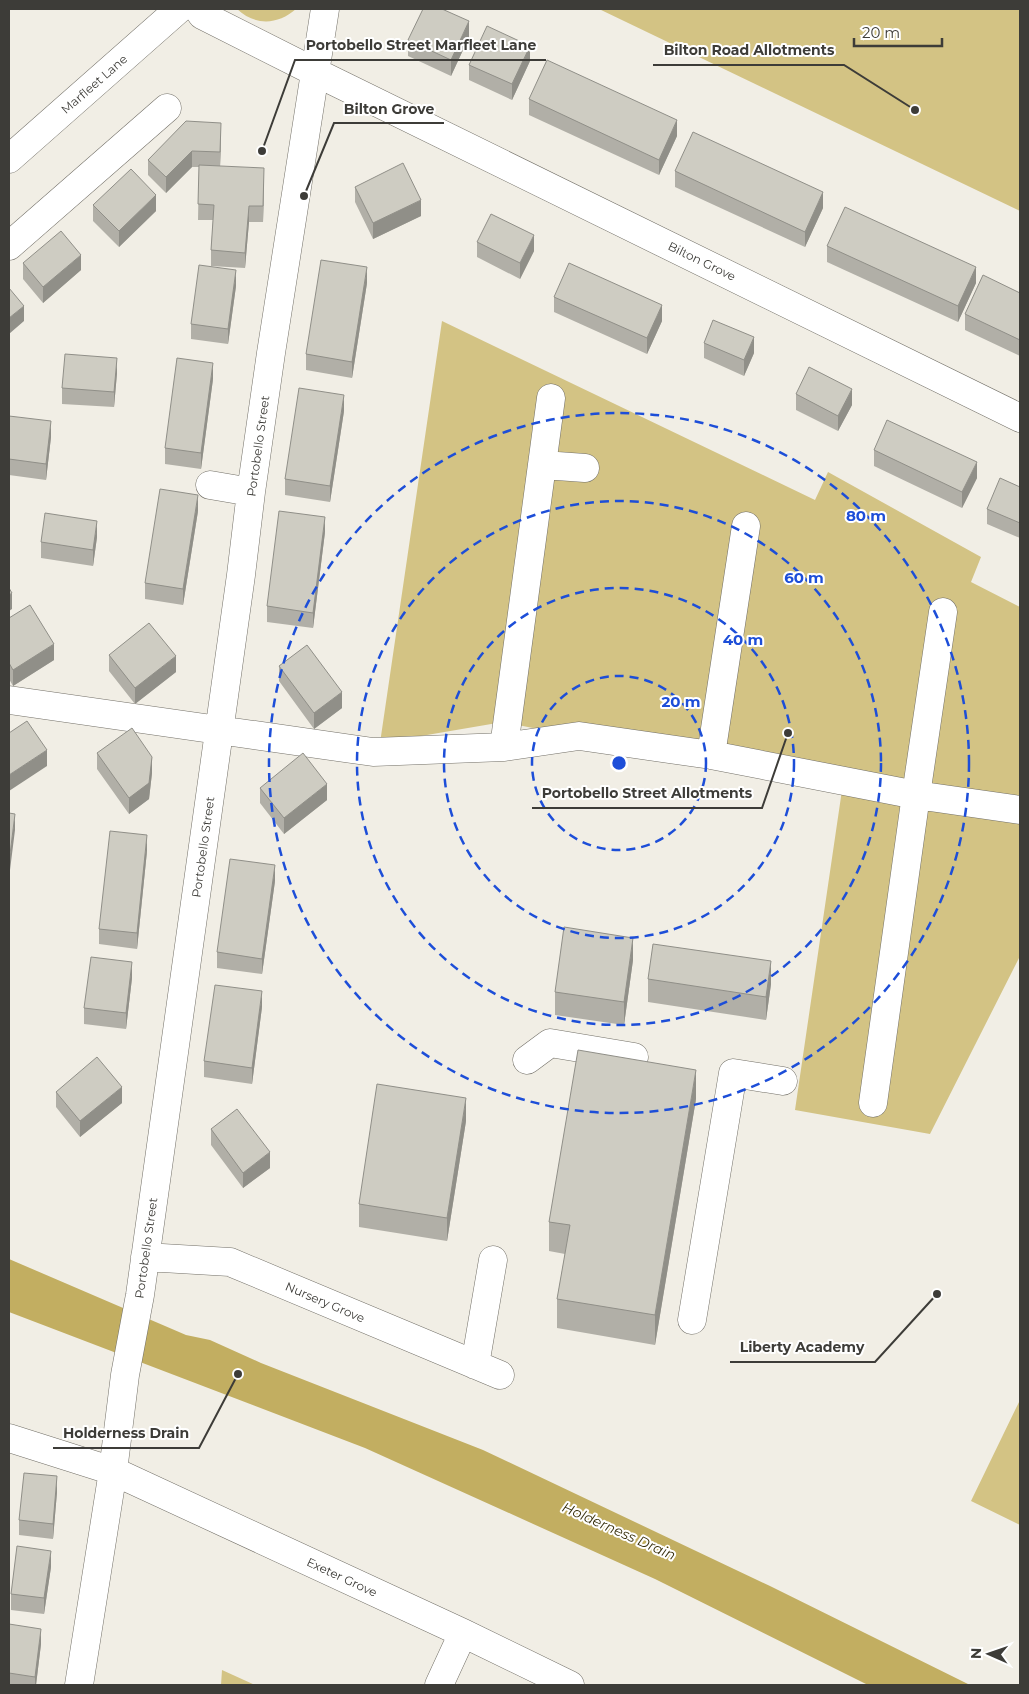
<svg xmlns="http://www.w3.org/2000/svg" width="1029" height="1694" font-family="Montserrat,sans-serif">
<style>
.green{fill:#d3c384}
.water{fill:#c2ae61}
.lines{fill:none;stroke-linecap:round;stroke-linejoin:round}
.minor-casing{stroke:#737068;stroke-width:29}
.minor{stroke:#fff;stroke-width:28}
.wall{fill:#b1afa7}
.shaded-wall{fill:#908f88}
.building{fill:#ceccc2;stroke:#908f88}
.ring{fill:none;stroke:#1d4ed8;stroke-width:2.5;stroke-dasharray:9 6}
.labels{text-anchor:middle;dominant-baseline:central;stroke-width:4;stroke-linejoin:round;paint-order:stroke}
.street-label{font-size:12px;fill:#3d3c38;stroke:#fff}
.water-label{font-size:14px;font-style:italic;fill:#38300d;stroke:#fff}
.centre{fill:#1d4ed8;stroke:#fff;stroke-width:2.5}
.ring-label{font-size:15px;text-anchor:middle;font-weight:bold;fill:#1d4ed8;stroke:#fff;stroke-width:4;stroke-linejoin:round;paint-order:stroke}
.leader{fill:none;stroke:#3d3c38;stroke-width:2}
.callout-dot{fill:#3d3c38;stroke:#fff;stroke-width:2}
.callout-label{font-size:14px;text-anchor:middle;font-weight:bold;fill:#3d3c38;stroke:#fff;stroke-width:4;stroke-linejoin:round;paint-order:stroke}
</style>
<rect width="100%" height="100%" fill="#f1eee5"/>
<path class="green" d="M237 9H296C278 25 255 26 237 9Z
M599 9H1020V211Z
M442 321 815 500 828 472 981 557 971 582 1020 607V956L930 1134 795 1110 842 790 503 722 380 743Z
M1020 1400V1525L971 1501Z
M222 1670 255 1685H221Z"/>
<path class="water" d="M9 1259 186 1335 210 1340 261 1363 483 1450 770 1586 970 1685H868L655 1579 365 1448 9 1312Z"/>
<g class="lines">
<g class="minor-casing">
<path id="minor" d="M198 9 202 15 315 72 1020 418
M9 159 179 9
M9 246 167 108
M543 465 585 468
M210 485 251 492
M9 700 373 752 504 747 579 736 711 755 916 795 1020 810
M504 747 551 398
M711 755 746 526
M527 1060 550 1043 634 1057
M873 1103 916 795 943 612
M145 1257 230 1262 500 1375
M692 1320 733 1073 783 1081
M475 1365 493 1260
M9 1438 113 1471 463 1633 570 1685
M79 1685 113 1471 125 1375 140 1295 241 575 251 492 271 353 325 9
M439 1685 463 1633"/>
</g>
<use href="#minor" class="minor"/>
</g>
<path class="wall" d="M389 9H403V10Z
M469 37 451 76 408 56V40Z
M530 61 512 100 469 80V65Z
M529 99 677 136 659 175 529 115Z
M221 138 220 166 264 184 263 222H249L245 268 211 266V250L213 220H198L199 167H192L166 193 148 175V160Z
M675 171 823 208 805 247 675 187Z
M355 187 421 216 373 239 355 202Z
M93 205 156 211 119 247 93 221Z
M477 242 534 251 520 279 477 257Z
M827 246 976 283 958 322 827 262Z
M23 263 81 270 43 303 23 279Z
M367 283 352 378 306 370V354Z
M236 286 228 344 191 339V324Z
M1020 293V356L965 330V314Z
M554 297 662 321 647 354 554 312Z
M704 343 754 353 744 376 704 358Z
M117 373 114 407 62 404V388Z
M213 379 201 469 165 464V448Z
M796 394 852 405 838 431 796 410Z
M344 411 330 502 285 495V479Z
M9 416 51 437 46 480 9 475Z
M874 450 977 478 962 508 874 466Z
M1020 487V538L987 524V509Z
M198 511 183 605 145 599V583Z
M325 532 313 628 267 622V606Z
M97 537 93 566 41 558V542Z
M9 618 54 660 13 686 9 679Z
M109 655 176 672 135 704 109 671Z
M279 666 342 708 314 729 279 681Z
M97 753 152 773 149 799 129 814 97 769Z
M260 788 327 800 284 834 260 803Z
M147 851 137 949 99 944V929Z
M275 881 262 974 217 968V952Z
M633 960 624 1025 555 1015V992Z
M132 978 126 1029 84 1024V1008Z
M648 979 771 984 766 1020 648 1002Z
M262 1007 252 1084 204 1077V1061Z
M56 1092 122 1103 80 1137 56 1107Z
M696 1099 655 1345 557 1328V1299L565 1254 549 1251V1222Z
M466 1121 447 1241 359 1227V1204Z
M211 1129 270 1168 243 1188 211 1145Z
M57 1492 53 1539 19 1535V1520Z
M51 1567 44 1614 11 1610V1594Z
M9 1624 41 1644 36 1685H9Z"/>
<path class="shaded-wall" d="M469 21V37L451 76V60Z
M530 46V61L512 100V84Z
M677 120V136L659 175V160Z
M221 123V138L220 168V152Z
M192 151V167L166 193V177Z
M264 168V184L263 222V206Z
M823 192V208L805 247V232Z
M156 195V211L119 247V231Z
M421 200V216L373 239V223Z
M249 206V222L245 268V253Z
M534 235V251L520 279V263Z
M81 255V270L43 303V287Z
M367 267V283L352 378V362Z
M976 267V283L958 322V306Z
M236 270V286L228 344V329Z
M662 305V321L647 354V338Z
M24 306V321L9 334V318Z
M754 337V353L744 376V360Z
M117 358V373L114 407V392Z
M213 363V379L201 469V453Z
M852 389V405L838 431V416Z
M344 395V411L330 502V486Z
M51 421V437L46 480V464Z
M977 462V478L962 508V492Z
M198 495V511L183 605V589Z
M325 517V532L313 628V613Z
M97 521V537L93 566V550Z
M12 593V609L9 611V595Z
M54 644V660L13 686V670Z
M176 656V672L135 704V688Z
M342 692V708L314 729V713Z
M47 750V766L9 791V775Z
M152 757V773L149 799 129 814V798Z
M327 784V800L284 834V818Z
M15 814V830L9 878V862Z
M147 835V851L137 949V933Z
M275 865V881L262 974V959Z
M633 938V960L624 1025V1002Z
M771 961V984L766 1020V997Z
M132 962V978L126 1029V1013Z
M262 991V1007L252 1084V1068Z
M696 1070V1099L655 1345V1315Z
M122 1087V1103L80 1137V1121Z
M466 1098V1121L447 1241V1218Z
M270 1152V1168L243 1188V1173Z
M57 1476V1492L53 1539V1524Z
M51 1551V1567L44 1614V1598Z
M41 1629V1644L36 1685H35V1677Z"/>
<path class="building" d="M423 9H442L469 21 451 60 408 40Z
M487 26 530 46 512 84 469 65Z
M547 60 677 120 659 160 529 99Z
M186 121 221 123 220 152 192 151 166 177 148 160Z
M693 132 823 192 805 232 675 171Z
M403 163 421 200 373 223 355 187Z
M199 165 264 168 263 206H249L245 253 211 250 214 205 198 204Z
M131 169 156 195 119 231 93 205Z
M845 207 976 267 958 306 827 246Z
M491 214 534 235 520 263 477 242Z
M61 231 81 255 43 287 23 263Z
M321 260 367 267 352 362 306 354Z
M569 263 662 305 647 338 554 297Z
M199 265 236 270 228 329 191 324Z
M983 275 1020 293V340L965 314Z
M9 288 24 306 9 318Z
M713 320 754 337 744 360 704 343Z
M65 354 117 358 114 392 62 388Z
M177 358 213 363 201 453 165 448Z
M809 367 852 389 838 416 796 394Z
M299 388 344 395 330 486 285 479Z
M9 416 51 421 46 464 9 459Z
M887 420 977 462 962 492 874 450Z
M1000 478 1020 487V523L987 509Z
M160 489 198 495 183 589 145 583Z
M279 511 325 517 313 613 267 606Z
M45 513 97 521 93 550 41 542Z
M9 588 12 593 9 595Z
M30 605 54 644 13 670 9 663V618Z
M149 623 176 656 135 688 109 655Z
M307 645 342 692 314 713 279 666Z
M27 721 47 750 9 775V733Z
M132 728 152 757 149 783 129 798 97 753Z
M303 753 327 784 284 818 260 788Z
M9 813 15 814 9 862Z
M110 831 147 835 137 933 99 929Z
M230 859 275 865 262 959 217 952Z
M564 927 633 938 624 1002 555 992Z
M653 944 771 961 766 997 648 979Z
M91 957 132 962 126 1013 84 1008Z
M215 985 262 991 252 1068 204 1061Z
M578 1050 696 1070 655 1315 557 1299 570 1225 549 1222Z
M97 1057 122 1087 80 1121 56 1092Z
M377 1084 466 1098 447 1218 359 1204Z
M237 1109 270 1152 243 1173 211 1129Z
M24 1473 57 1476 53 1524 19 1520Z
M17 1546 51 1551 44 1598 11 1594Z
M9 1624 41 1629 35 1677 9 1673Z"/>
<g class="ring">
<circle cx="619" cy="763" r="87"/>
<circle cx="619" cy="763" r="175"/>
<circle cx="619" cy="763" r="262"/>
<circle cx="619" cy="763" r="350"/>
</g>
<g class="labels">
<g class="street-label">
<text transform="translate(94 84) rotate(-41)">Marfleet Lane</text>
<text transform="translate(702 261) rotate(26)">Bilton Grove</text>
<text transform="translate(258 446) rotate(-82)">Portobello Street</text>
<text transform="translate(203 847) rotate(-82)">Portobello Street</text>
<text transform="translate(146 1248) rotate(-82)">Portobello Street</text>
<text transform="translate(325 1302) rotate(23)">Nursery Grove</text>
<text transform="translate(342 1577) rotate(25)">Exeter Grove</text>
</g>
<g class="water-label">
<text transform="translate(619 1531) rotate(24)">Holderness Drain</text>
</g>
</g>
<circle cx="619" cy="763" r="8" class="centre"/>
<g class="ring-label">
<text x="866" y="521">80 m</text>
<text x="804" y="583">60 m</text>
<text x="743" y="645">40 m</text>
<text x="681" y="707">20 m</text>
</g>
<path class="leader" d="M262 151L295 60H546M915 110L844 65H653M304 196L334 123H444M788 733L762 808H532M937 1294L875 1362H730M238 1374L199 1448H53"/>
<g class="callout-dot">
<circle cx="262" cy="151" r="5"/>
<circle cx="915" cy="110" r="5"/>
<circle cx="304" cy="196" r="5"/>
<circle cx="788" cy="733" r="5"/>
<circle cx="937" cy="1294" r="5"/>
<circle cx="238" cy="1374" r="5"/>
</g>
<g class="callout-label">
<text x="421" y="50">Portobello Street Marfleet Lane</text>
<text x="749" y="55">Bilton Road Allotments</text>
<text x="389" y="114">Bilton Grove</text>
<text x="647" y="798">Portobello Street Allotments</text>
<text x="802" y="1352">Liberty Academy</text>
<text x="126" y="1438">Holderness Drain</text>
</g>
<rect width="1029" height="1694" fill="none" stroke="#3d3c38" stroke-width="20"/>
<g transform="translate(989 1654) rotate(272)" stroke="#ffffff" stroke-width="4" paint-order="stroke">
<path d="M0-4L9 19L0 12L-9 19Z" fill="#3d3c38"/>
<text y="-8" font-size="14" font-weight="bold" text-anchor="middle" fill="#3d3c38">N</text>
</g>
<path d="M854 38v8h88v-8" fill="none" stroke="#3d3c38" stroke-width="2.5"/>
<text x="862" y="38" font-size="15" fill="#3d3c38" stroke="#ffffff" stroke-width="4" paint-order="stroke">20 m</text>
</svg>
